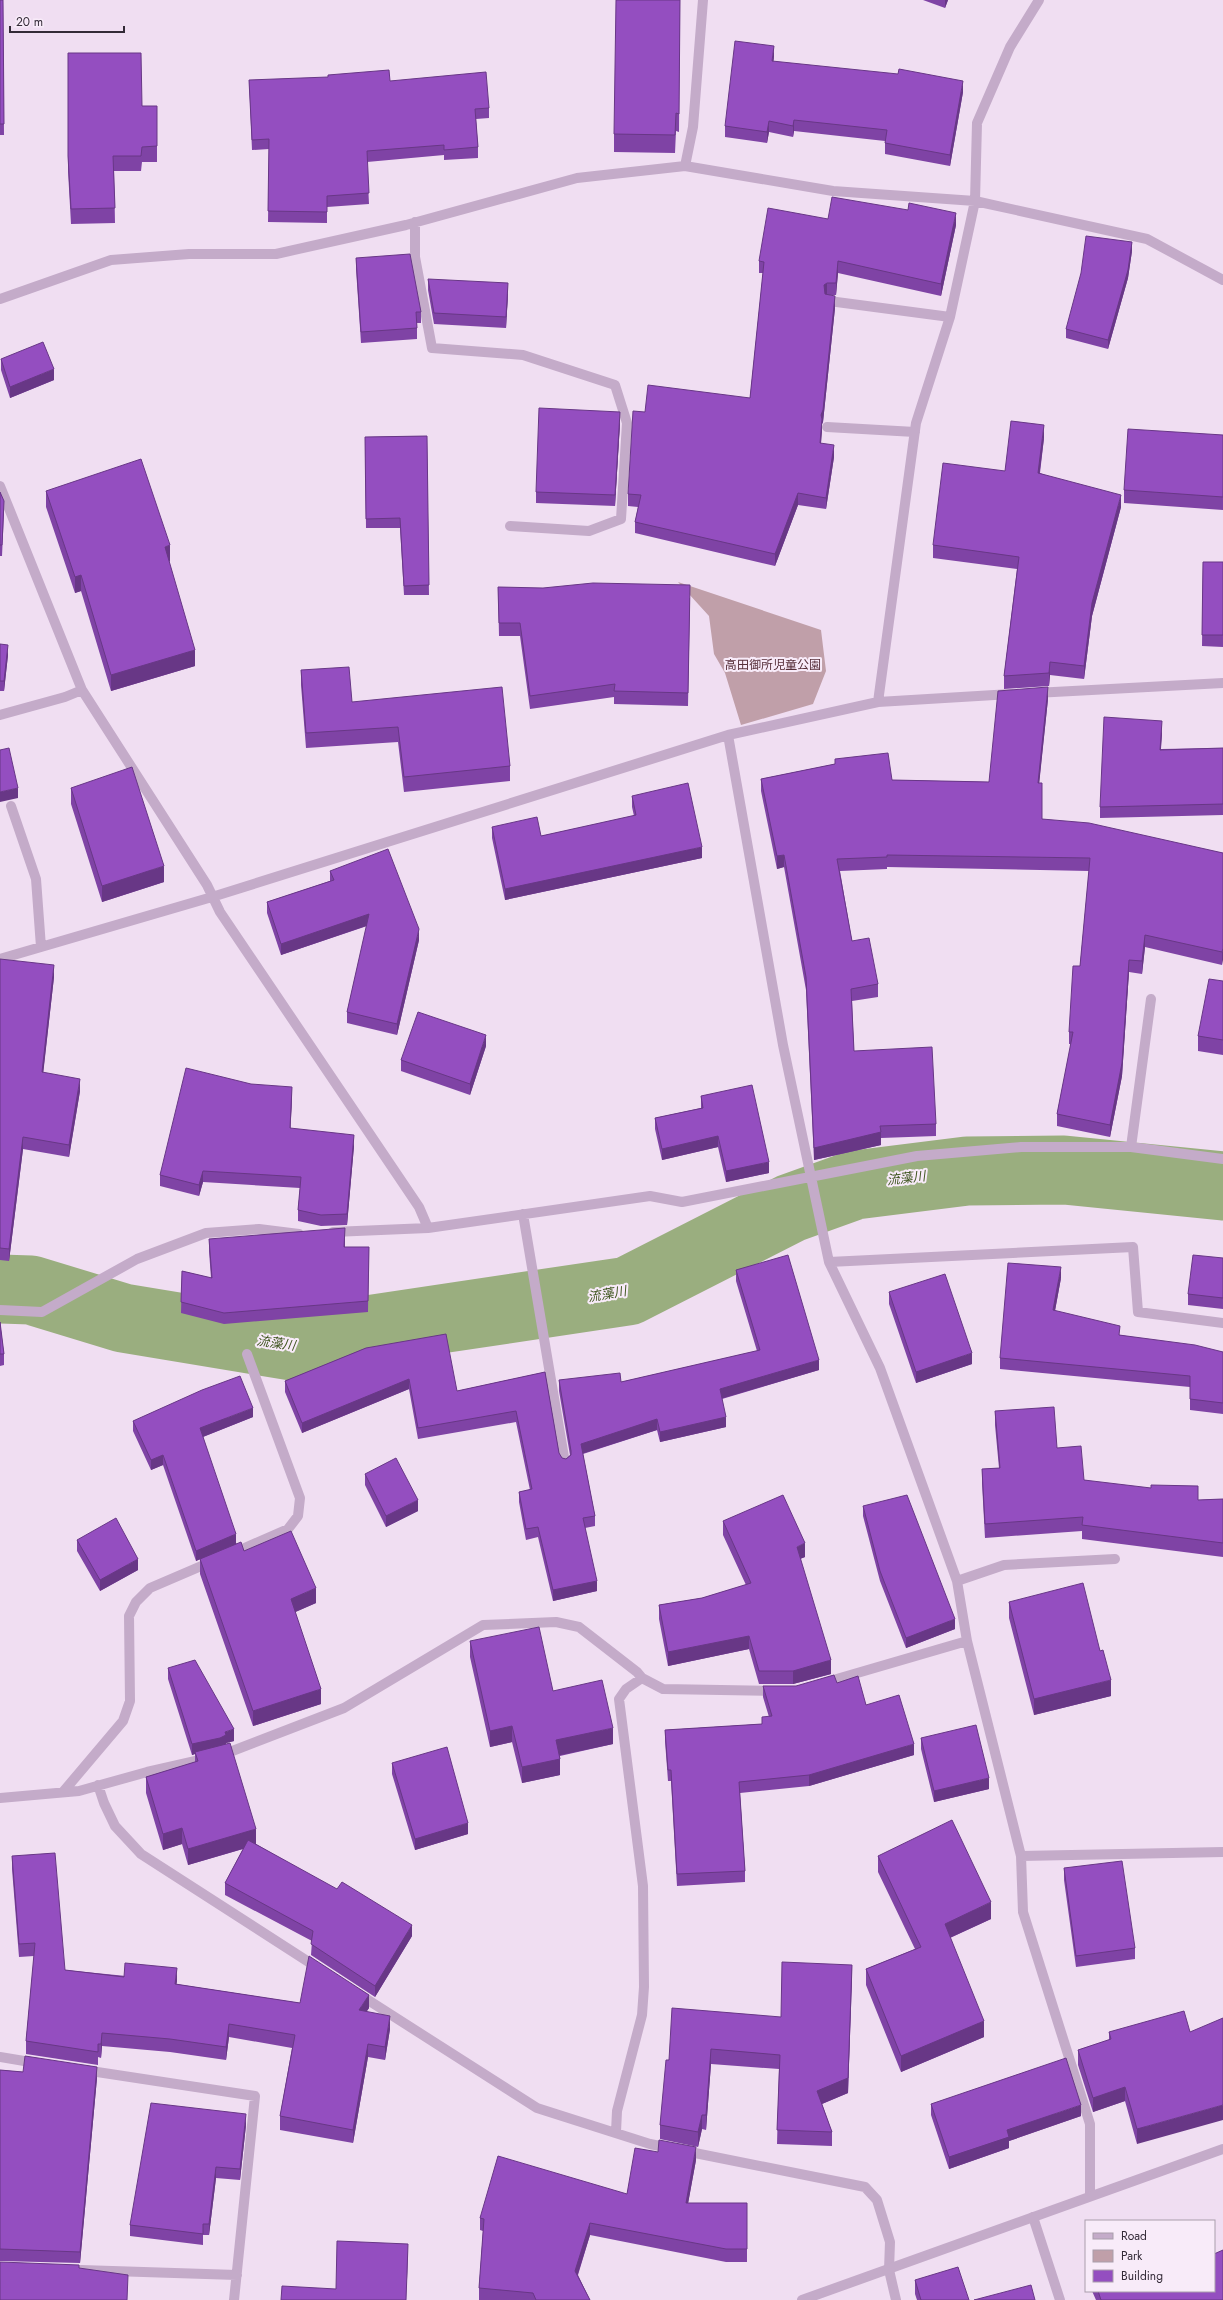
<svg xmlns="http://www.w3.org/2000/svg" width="1223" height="2300" font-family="Jost,'Noto Sans JP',sans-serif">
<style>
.green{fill:#c09fa9}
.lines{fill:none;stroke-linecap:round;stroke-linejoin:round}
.river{stroke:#9aae7f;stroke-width:69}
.minor{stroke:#c4abc9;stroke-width:10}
.tertiary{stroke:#c4abc9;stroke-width:10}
.wall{fill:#7f43a5}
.shaded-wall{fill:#683786}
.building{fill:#944ec0;stroke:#683786}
.labels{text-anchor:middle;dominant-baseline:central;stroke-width:4;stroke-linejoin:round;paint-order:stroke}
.park-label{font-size:12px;fill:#552e39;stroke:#f8ebf9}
.water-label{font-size:13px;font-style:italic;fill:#405721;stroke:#f8ebf9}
</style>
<rect width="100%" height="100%" fill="#f0def2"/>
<path class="green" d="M678 582 821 630 826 671 813 704 741 725 725 673 714 654 709 616Z"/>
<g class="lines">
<path class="river" d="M0 1289 31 1290 123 1318 298 1347 373 1329 628 1291 791 1208 855 1185 967 1171 1064 1170 1223 1186"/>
<path class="minor" d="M685 166 693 127 703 0
M415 222V257L432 348 523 355 615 385 627 423 621 519 589 531 510 526
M0 299 111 260 189 254H276L406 225 577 178 685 166 833 191 975 201 1147 239 1223 280
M829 301 950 317
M827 427 915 432
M0 486 82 690 207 885 220 912 419 1207 428 1228
M1035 693 1223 683
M878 702 1011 694
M0 715 65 697 82 690
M728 735 783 1045 829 1262 880 1368 957 1581 967 1641 1021 1856 1023 1912 1090 2124V2196
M11 806 36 879 41 947
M0 959 212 897 728 735 878 702 916 423 950 317 975 201 977 123 1010 47 1039 0
M1131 1147 1151 999
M523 1214 565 1463
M333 1232 428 1228 650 1196 682 1202 917 1156 1021 1147H1131L1223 1159
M829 1262 1133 1247 1138 1312 1223 1323
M0 1310 42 1312 137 1259 206 1233 259 1229 299 1234
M231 1554 288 1529 298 1516 300 1498 247 1354
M957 1581 1004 1565 1115 1559
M823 1683 967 1641
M98 1785 104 1803 115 1826 141 1854 318 1968
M63 1792 123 1721 130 1701 129 1616 136 1602 150 1588 213 1561
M0 1798 79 1791 147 1772 222 1755 344 1708 483 1625 556 1622 579 1627 637 1672 642 1678 663 1689 776 1691
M1021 1856 1223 1852
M357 1993 537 2108 650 2144 865 2187 877 2200 890 2242 889 2270 896 2300
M0 2057 36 2063
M84 2070 255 2096 234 2300
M616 2132 617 2111 642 2015 644 1987 643 1886 619 1699 626 1689 642 1678
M1033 2217 1060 2300
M81 2270 237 2275"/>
<path class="tertiary" d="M802 2300 1223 2149"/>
</g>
<path class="wall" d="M0 0H3L4 135H0Z
M680 0 679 132 676 131 675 153 614 152V134Z
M923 0H948L945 8Z
M68 53 142 106H157V162H142L141 171H114L115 223 71 224 68 171Z
M774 57 773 62 963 92 950 166 885 154V141L794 131 793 137 769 132 767 143 725 137V126Z
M249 80 390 81 489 108V118L476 119 478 147V158L444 160V155L367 162 369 204 327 207V223L268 222 269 149 252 150Z
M828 219 956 225 941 296 838 273 836 295H829L835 308 823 422 822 424 821 443 834 457 826 509 798 505 775 566 635 533V522L638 507 628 506V494L645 412 750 398 763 273H759V261Z
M1132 251 1128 278 1108 349 1066 338V329Z
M356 258 421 312V323H417V339L361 343 356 269Z
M428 279 508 294 506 328 434 324 428 290Z
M1 359 54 380 10 398 1 370Z
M620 423 615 506 536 503V492Z
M1223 435V510L1124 503V490Z
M427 436 429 595H404L400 528H366L365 437Z
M1044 438 1040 473 1121 507 1092 616 1084 679 1050 675 1049 686 1004 689V676L1017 569 933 558V545L1005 471Z
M46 491 170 561 169 562 195 666 111 691 81 591 75 593 46 507Z
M0 492 4 512 2 556H0Z
M1203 562H1223V647L1202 646Z
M498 587 690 598 688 706 614 704V697L530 709 520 636H499Z
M0 644 8 655 4 691H0Z
M301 670 352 702 510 766V781L404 792 398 742 306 748 301 685Z
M1048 699 1039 783 1042 819 1223 853 1222 965 1145 947 1142 974 1129 972 1122 1076 1110 1137 1057 1126V1114L1071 1044H1069V1032L1080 966 1089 871 887 867V869L840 871 852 941 878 984V997L852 1001 854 1051 936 1124V1136L881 1138V1145L814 1160 806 990 784 867 777 869 761 791V779L835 764V759L892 780 989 782Z
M1162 732 1161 749 1223 748V815L1100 818V807Z
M71 788 164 882 102 902 71 804Z
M632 796 702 858 505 900 492 838V827L541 836 634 816 632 807Z
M330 871 419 940 397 1035 347 1023V1012L367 926 281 955 267 913V902L330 881Z
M0 959 54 977 43 1073 80 1091 69 1157 23 1149 9 1261 0 1260Z
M1223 981V1055L1198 1051V1036Z
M486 1046 470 1095 401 1071V1060Z
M701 1096 769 1173 726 1182 718 1147 662 1160 655 1129V1118L701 1108Z
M292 1098 290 1129 354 1146 347 1225 321 1226 298 1221V1210L300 1188 203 1182 199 1196 160 1186V1175Z
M209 1239H345V1247H369L368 1312 224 1324 181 1313 182 1271 211 1278 209 1251Z
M1223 1258V1309L1188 1305V1294Z
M736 1270 819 1370 722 1399 726 1427 660 1442 657 1430 583 1454 595 1516V1526L585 1528 597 1591 553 1601 538 1537 526 1540 519 1502V1492L530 1490 516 1422 418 1439 409 1389 302 1433 285 1392V1381L366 1348 457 1391 545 1372 559 1453 562 1458 566 1459 570 1455 559 1391V1380L621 1382 757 1351 736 1281Z
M1061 1278 1055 1311 1120 1335 1223 1352V1414L1190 1410V1387L1000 1369V1358Z
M889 1292 972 1364 916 1383 889 1304Z
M0 1322 4 1354V1365L0 1366Z
M995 1411 1057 1448 1084 1480 1198 1500 1223 1499V1557L1082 1539V1531L985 1538 982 1483V1469L999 1468 995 1425Z
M253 1417 203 1437 236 1543 244 1551 316 1603 295 1612 321 1704 253 1726 200 1574V1559L196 1561 163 1465 151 1470 133 1431V1421Z
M365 1474 418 1511 386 1527 365 1485Z
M863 1506 955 1629 906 1648 880 1581 863 1516Z
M723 1521 805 1557 800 1559 831 1674 793 1684H759L749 1649 668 1666 659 1619V1605L702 1598 746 1585 723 1535Z
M77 1540 138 1570 100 1591 77 1551Z
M1009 1602 1111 1696 1034 1715 1009 1618Z
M470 1641 553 1691 613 1744 560 1756V1775L522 1783 512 1742 490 1747 470 1657Z
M168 1668 234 1741 226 1743V1744L256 1844 412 1936 375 1997 311 1955 312 1941 225 1895V1883L243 1849 188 1865 182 1844 163 1850 146 1793V1777L195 1762V1754L192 1755 168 1679Z
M837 1683 866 1705 914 1755 809 1786 740 1793 745 1871V1882L677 1886 671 1781H668L665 1741V1730L762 1724V1717H769L763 1697V1686H796Z
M921 1738 989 1789 934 1802 921 1749Z
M392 1763 468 1834 415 1850 392 1774Z
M12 1856 65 1970 177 1981 176 1984 300 2003 369 2008 366 2012 390 2029 385 2060 368 2057 353 2143 280 2130V2116L292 2048 229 2037 226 2060 170 2052 102 2046 101 2058 98 2057V2065L26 2054V2041L34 1956 19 1957 12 1869Z
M878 1856 991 1919 950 1938 984 2037 901 2072 866 1985V1969L915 1949 878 1872Z
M1064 1868 1135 1948V1959L1076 1967 1064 1880Z
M852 1980 848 2093 822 2104 832 2132V2146L777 2144 779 2069 711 2064 706 2130 702 2129 698 2147 660 2139V2125L669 2060 781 2017Z
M1109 2032H1190L1137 2144 1125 2101 1093 2112 1078 2065V2050L1109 2040Z
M0 2070 97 2078 80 2263 0 2261Z
M931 2104 1081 2116 1009 2141V2148L949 2169 931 2115Z
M246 2125 240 2180 216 2178 209 2235H203V2245L130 2236V2225Z
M696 2160 688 2203H747V2262H726L590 2235 578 2275 590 2300H479V2288L483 2231 480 2230V2218L627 2194Z
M915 2280 969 2300H917L915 2294Z
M1092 2291H1214L1223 2300H1096Z"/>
<path class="shaded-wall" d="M945 0H948L945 8Z
M774 46V57L772 73V61Z
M963 81V92L950 166V155Z
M794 120V131L793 137V126Z
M769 121V132L767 143V132Z
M956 213V225L941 296V284Z
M1132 242V251L1128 278 1108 349V340Z
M838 261V273L836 295V283Z
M508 283V294L506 328V317Z
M827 283V295L824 297V285Z
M835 296V308L823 422 822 424V431L820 455 821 415Z
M54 369V380L10 398V387Z
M620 412V423L615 506V495Z
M1044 425V438L1038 485V473Z
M834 445V457L826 509V498Z
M798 493V505L775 566V554Z
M1121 495V507L1092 616 1084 679V666L1092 603Z
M170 545V561L165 563V547Z
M81 575V591L75 593V577Z
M8 645V655L4 691V681Z
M195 650V666L111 691V675Z
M1050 662V675L1049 686V673Z
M1048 687V699L1038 795V783Z
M1162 721V732L1160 761V750Z
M18 788V798L0 802V792Z
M702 847V858L505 900V889Z
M784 855V867L777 869V856Z
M164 866V882L102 902V886Z
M369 914V925L281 955V944Z
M419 929V940L397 1035V1024Z
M1145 935V947L1142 974V961Z
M1223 948V960L1222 965V952Z
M1129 960V972L1122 1076 1110 1137V1125Z
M54 965V977L42 1084V1072Z
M486 1035V1046L470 1095V1084Z
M80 1079V1091L69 1157V1145Z
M292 1087V1098L290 1140V1128Z
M881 1132V1145L814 1160V1148Z
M354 1135V1146L347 1225V1214Z
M718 1136V1147L662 1160V1149Z
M23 1137V1149L9 1261V1249Z
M769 1162V1173L726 1182V1171Z
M203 1171V1182L199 1196V1185Z
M345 1228V1239L344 1258V1247Z
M1061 1267V1278L1053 1321V1310Z
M972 1353V1364L916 1383V1372Z
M819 1360V1370L720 1399V1389Z
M409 1379V1389L302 1433V1423Z
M253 1408V1417L200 1438V1428Z
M726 1417V1427L660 1442V1432Z
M657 1419V1430L581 1454V1444Z
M163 1455V1465L151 1470V1460Z
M418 1500V1511L386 1527V1516Z
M236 1534V1544L196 1561V1551Z
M805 1543V1557L797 1560V1547Z
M138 1559V1570L100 1591V1580Z
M597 1581V1591L553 1601V1590Z
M316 1588V1603L291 1614V1599Z
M955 1619V1629L906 1648V1638Z
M749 1636V1649L668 1666V1652Z
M831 1660V1674L793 1684V1671Z
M1111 1680V1696L1034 1715V1699Z
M321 1689V1704L253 1726V1711Z
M512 1726V1742L490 1747V1731Z
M613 1728V1744L556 1756V1740Z
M234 1729V1741L226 1743V1746L195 1752V1754L192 1755V1744Z
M914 1744V1755L809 1786V1775Z
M560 1759V1775L522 1783V1767Z
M989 1778V1789L934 1802V1791Z
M468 1823V1834L415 1850V1839Z
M182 1828V1844L163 1850V1834Z
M256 1829V1845L188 1865V1849Z
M991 1902V1919L945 1940V1924Z
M412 1925V1936L375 1997V1986Z
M852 1965 848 2093 817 2106V2091Z
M177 1968V1981L175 1997V1984Z
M369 1995V2008L359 2023V2010Z
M390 2016V2029L385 2060V2047Z
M984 2021V2037L901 2072V2056Z
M229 2024V2037L226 2060V2047Z
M102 2033V2046L101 2058V2044Z
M368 2044V2057L353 2143V2130Z
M711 2049V2064L706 2130V2115Z
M97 2067V2078L80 2263V2252Z
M1125 2087V2101L1093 2112V2098Z
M1081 2105V2116L1009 2141V2148L949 2169V2157L1007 2130Z
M1223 2105V2120L1137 2144V2129Z
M246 2114V2125L240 2180V2169Z
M702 2115V2129L698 2147V2132Z
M696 2147V2160L686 2215V2203Z
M216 2167V2178L209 2235V2224Z
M590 2223V2235L575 2283V2271Z
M408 2244V2259L406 2300Z"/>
<path class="building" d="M0 0H3L4 124H0Z
M616 0H680L679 114 676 113 675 135 614 134Z
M735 41 774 46 772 61 898 74 899 69 963 81 950 155 885 143 887 130 794 120 793 126 769 121 767 132 725 126Z
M68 53H141L142 106H157V146L142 147 141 156H113L115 208 71 209 68 156Z
M389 70 390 81 486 72 489 108 475 109 478 147 444 150V145L367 151 369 193 327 196V212L268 211 269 139 252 140 249 80 328 77V75Z
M832 197 908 210 909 203 956 213 941 284 838 261 836 283H827L824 285 825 294 835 296 823 410 821 415 822 419 820 443 834 445 826 498 798 493 775 554 635 522 641 495 628 494 633 411 645 412 648 385 750 398 764 262 759 261 768 208 828 219Z
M1086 236 1132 242 1128 270 1108 340 1066 329 1081 273Z
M410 254 421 312H416L417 328 361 332 356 258Z
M428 279 508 283 506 317 434 313Z
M43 342 54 369 10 387 1 359Z
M539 408 620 412 615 495 536 492Z
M1011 421 1044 425 1038 473 1121 495 1092 603 1084 666 1050 662 1049 673 1004 676 1019 557 933 545 943 463 1005 471Z
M1128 429 1223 435V497L1124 490Z
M427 436 429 585 404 586 400 518 366 519 365 437Z
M141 459 170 545 165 547 195 650 111 675 81 575 75 577 46 491Z
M0 492 4 501 2 545H0Z
M1203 562H1223V635H1202Z
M593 583 690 585 688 693 614 691 615 684 530 696 520 623H499L498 587 543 588Z
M0 644 8 645 4 681H0Z
M349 667 352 702 502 687 510 766 404 777 398 727 306 733 301 670Z
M1048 687 1038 783H1042V819L1089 823 1223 853V948L1222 952 1145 935 1142 961 1129 960 1122 1063 1110 1125 1057 1114 1073 1032H1069L1073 966H1080L1090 858 887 855V857L837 859 852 941 869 938 878 984 851 989 854 1051 932 1047 936 1124 880 1126 881 1132 814 1148 806 977 784 855 777 856 761 779 835 764V759L888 753 892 780 989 782 998 691Z
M1104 717 1162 721 1160 750 1223 748V804L1100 807Z
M9 748 18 788 0 792V750Z
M132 767 164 866 102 886 71 788Z
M688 783 702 847 505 889 492 827 537 817 541 836 636 815 632 796Z
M388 849 419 929 397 1024 347 1012 369 914 281 944 267 902 334 880 330 871Z
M0 959 54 965 42 1072 80 1079 69 1145 23 1137 9 1249 0 1248Z
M1209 979 1223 981V1040L1198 1036Z
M418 1012 486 1035 470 1084 401 1060Z
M186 1068 251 1084 292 1087 290 1128 354 1135 347 1214 321 1215 298 1210 301 1177 203 1171 199 1185 160 1175Z
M752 1085 769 1162 726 1171 718 1136 662 1149 655 1118 703 1108 701 1096Z
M345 1228 344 1247H369L368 1301 224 1313 181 1302 182 1271 212 1278 209 1239Z
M788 1255 819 1360 720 1389 726 1417 660 1432 657 1419 581 1444 595 1516 583 1518 597 1581 553 1590 538 1527 526 1529 519 1492 532 1489 516 1411 418 1428 409 1379 302 1423 285 1381 366 1348 446 1334 457 1391 545 1372 559 1453 562 1458 566 1459 571 1455V1451L559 1380 620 1373 621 1382 760 1350 736 1270Z
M1193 1255 1223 1258V1298L1188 1294Z
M1008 1263 1061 1267 1053 1310 1120 1326 1119 1335 1195 1345 1223 1352V1403L1190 1399V1376L1000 1358Z
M945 1274 972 1353 916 1372 889 1292Z
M0 1322 4 1354H0Z
M240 1376 253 1408 200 1428 236 1534 196 1551 163 1455 151 1460 133 1421 202 1390Z
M1054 1407 1057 1448 1081 1446 1084 1480 1151 1488V1485L1198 1486V1500L1223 1499V1543L1082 1525 1083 1517 985 1524 982 1469 1000 1468 995 1411Z
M396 1458 418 1500 386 1516 365 1474Z
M783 1495 805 1543 797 1547 831 1660 793 1671H759L749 1636 668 1652 659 1605 702 1598 751 1583 723 1521Z
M907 1495 955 1619 906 1638 880 1571 863 1506Z
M116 1518 138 1559 100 1580 77 1540Z
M291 1531 316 1588 291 1599 321 1689 253 1711 200 1559 241 1542 244 1551Z
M1083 1583 1100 1651 1103 1650 1111 1680 1034 1699 1009 1602Z
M539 1627 553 1691 602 1680 613 1728 556 1740 560 1759 522 1767 512 1726 490 1731 470 1641Z
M195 1660 234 1729 225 1732 226 1735 220 1738 192 1744 168 1668Z
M834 1675 837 1683 858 1676 866 1705 899 1695 914 1744 809 1775 739 1782 745 1871 677 1874 671 1770H668L665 1730 762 1724V1717L772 1716 763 1686H796Z
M976 1725 989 1778 934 1791 921 1738Z
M230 1743 256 1829 188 1849 182 1828 163 1834 146 1777 198 1761 195 1752Z
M447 1747 468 1823 415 1839 392 1763Z
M952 1820 991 1902 945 1924 984 2021 901 2056 866 1969 921 1947 878 1856Z
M248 1840 337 1889 342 1882 412 1925 375 1986 311 1944 313 1931 225 1883Z
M55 1853 65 1970 124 1977 125 1963 177 1968 175 1984 300 2003 309 1956 369 1995 359 2010 390 2016 385 2047 368 2044 353 2130 280 2116 295 2035 229 2024 226 2047 170 2039 102 2033 101 2044H98V2052L26 2041 35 1943 19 1944 12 1856Z
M1122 1861 1135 1948 1076 1956 1064 1868Z
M782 1962 852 1965 848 2078 817 2091 832 2132 777 2130 780 2055 711 2049 706 2115H702L698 2132 660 2125 666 2060H669L672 2008 781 2017Z
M1184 2011 1190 2032 1223 2018V2105L1137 2129 1125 2087 1093 2098 1078 2050 1111 2039 1109 2032Z
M25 2056 97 2067 80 2252 0 2249V2070L23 2072Z
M1066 2058 1081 2105 1007 2130 1009 2137 949 2157 931 2104Z
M151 2103 246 2114 240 2169 216 2167 209 2224H203V2234L130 2225Z
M659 2140 696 2147 686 2203H747V2249H726L590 2223 575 2271 590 2300H536L533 2293 479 2288 484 2219 480 2218 498 2156 627 2194 635 2148 658 2152Z
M337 2241 408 2244 406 2300H281L282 2286 336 2289Z
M1223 2250V2300H1101L1098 2291H1214V2254Z
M0 2262 79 2265V2268L128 2275 127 2300H0Z
M958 2267 969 2300H921L915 2280Z
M1031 2285 1035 2300H974Z"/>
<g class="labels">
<g class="park-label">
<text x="773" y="665">高田御所児童公園</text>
</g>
<g class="water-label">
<text transform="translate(906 1178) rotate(-7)">流藻川</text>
<text transform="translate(607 1294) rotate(-10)">流藻川</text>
<text transform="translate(276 1343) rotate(8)">流藻川</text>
</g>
</g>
<rect x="1085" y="2220" width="130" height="72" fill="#f8ebf9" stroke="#a99eab"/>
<rect x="1093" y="2233" width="20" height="6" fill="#c4abc9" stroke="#a99eab"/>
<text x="1121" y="2240" font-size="12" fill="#332a37">Road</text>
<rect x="1093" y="2250" width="20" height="12" fill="#c09fa9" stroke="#a99eab"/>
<text x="1121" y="2260" font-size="12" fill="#332a37">Park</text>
<rect x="1093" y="2270" width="20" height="12" fill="#944ec0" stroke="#a99eab"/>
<text x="1121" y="2280" font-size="12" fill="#332a37">Building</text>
<path d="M10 26v6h114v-6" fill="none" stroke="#332a37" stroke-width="2"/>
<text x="16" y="26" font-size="12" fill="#332a37" stroke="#f8ebf9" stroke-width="3" paint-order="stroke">20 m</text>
</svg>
